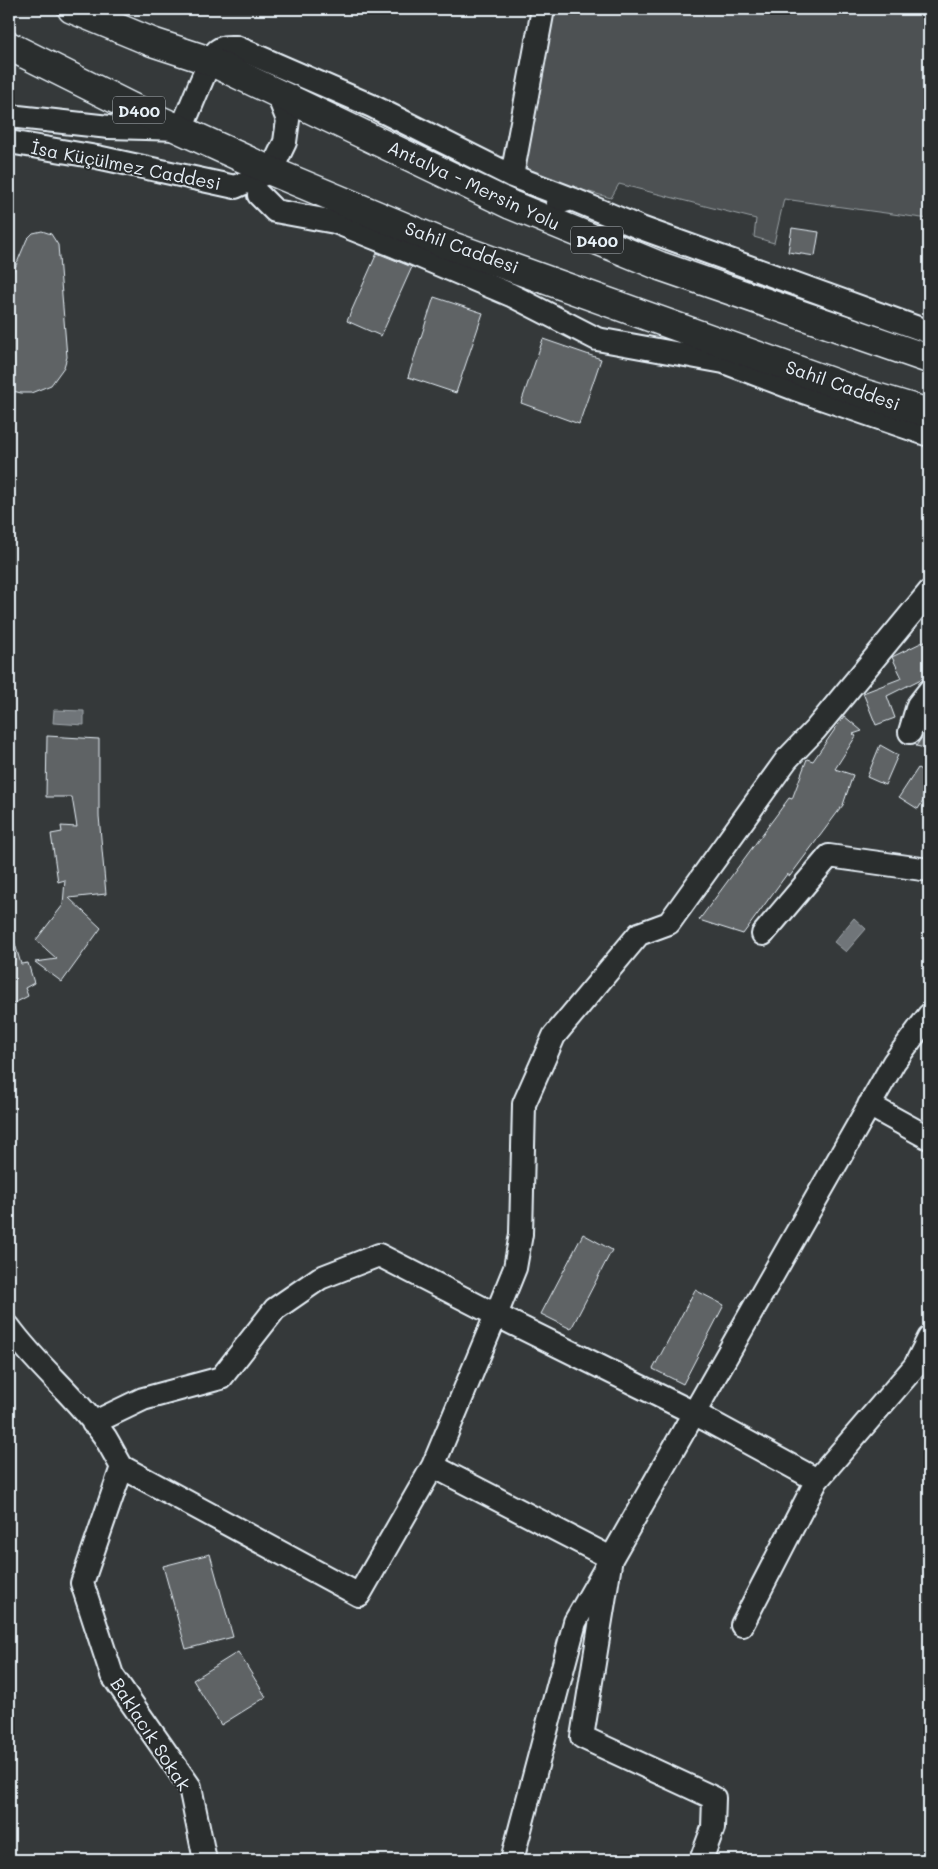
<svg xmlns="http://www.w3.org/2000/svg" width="938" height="1869" font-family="Mali,sans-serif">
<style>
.green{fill:#4d5152;stroke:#9aa1a5}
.water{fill:#707579;stroke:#a0a7ac}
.building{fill:#5f6365;stroke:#e8f1f8}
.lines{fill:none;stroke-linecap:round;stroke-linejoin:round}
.minor-casing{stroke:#e8f1f8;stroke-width:26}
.highway-casing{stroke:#e8f1f8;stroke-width:31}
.minor{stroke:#2a2d2e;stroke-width:22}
.highway{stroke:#2a2d2e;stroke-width:28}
.labels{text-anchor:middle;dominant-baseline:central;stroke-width:4;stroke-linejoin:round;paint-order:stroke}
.shield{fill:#2a2d2e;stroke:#afb6bb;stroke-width:1}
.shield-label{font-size:16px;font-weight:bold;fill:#e8f1f8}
.street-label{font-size:18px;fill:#e8f1f8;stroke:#2a2d2e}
</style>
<rect width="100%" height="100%" fill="#35393a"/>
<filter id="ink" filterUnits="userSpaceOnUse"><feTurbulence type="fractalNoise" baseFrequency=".02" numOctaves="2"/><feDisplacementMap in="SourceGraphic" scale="10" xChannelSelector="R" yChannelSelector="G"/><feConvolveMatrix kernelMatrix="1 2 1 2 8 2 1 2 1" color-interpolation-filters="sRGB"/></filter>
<g filter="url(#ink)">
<path class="green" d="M555 9H916L929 12V219L784 199 774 243 754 237 756 219 619 184 611 198 518 172Z"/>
<path class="water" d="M54 710 84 711V725L53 723Z
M854 918 866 929 846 952 834 942Z"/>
<path class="building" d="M792 228 819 232 815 256 788 252Z
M42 231 51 234 58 245 67 357 64 367 51 385 31 393H21L9 390V282L27 239 33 233Z
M377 253 412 267 381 336 347 321Z
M434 297 483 313 456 393 408 377Z
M543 339 601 359 579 424 521 403Z
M929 639V675L887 696 895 718 876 725 863 693 902 678 892 657Z
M929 713V749L916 746 923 736Z
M844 716 862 731 853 734 856 736 835 769 853 775 843 805 790 876 787 874 743 934 699 920 789 798 792 799 807 759 813 761Z
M47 736 99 739V816L106 894 69 898 101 928 62 982 35 962 57 959 36 940 63 905 65 880 58 882 51 834 62 832 61 826 77 827 72 797H46Z
M880 745 898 755 885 785 867 777Z
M918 768 929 775V792L918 809 899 797Z
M9 934H12L21 964 28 963 34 983 25 988 28 996 9 1006Z
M583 1234 612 1250 571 1329 541 1314Z
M695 1290 724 1305 683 1384 653 1369Z
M210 1554 233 1637 186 1649 163 1566Z
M238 1652 266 1697 221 1725 193 1680Z"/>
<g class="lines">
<g class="minor-casing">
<path id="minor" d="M9 116 109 127 181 129C188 115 209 58 217 51 223 46 229 47 236 47L372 106 512 176 572 199
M9 142 97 157 235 187 271 171 285 142 288 120 277 93
M512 176 543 9
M259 195 275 211 335 222 395 246 511 295 597 339 724 362 795 389 929 435
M558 203 572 199 641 228 929 332
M910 732 918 705 929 691
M763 934 829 856 929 870
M869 1105 929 1138
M9 1327C37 1366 77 1397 105 1437 111 1447 116 1457 122 1467L359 1595 433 1466 611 1558 582 1737 714 1798 713 1828 701 1860
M93 1423 143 1399 221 1378 275 1309 320 1278 379 1255 496 1315 515 1268 521 1234 524 1104 554 1036 639 934 669 923 787 759 815 730 929 592
M433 1466 496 1315 694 1413 817 1480 915 1366 929 1338
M122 1467 82 1583 112 1675 190 1787 205 1860
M742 1625 817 1480
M512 1860 575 1622 894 1062 929 1015"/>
</g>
<g class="highway-casing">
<path id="highway" d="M72 9 152 42 210 61 511 205 660 266 929 359
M9 46 131 107 271 171 443 243 859 392 929 413"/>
</g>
<use href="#minor" class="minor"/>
<use href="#highway" class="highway"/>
</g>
</g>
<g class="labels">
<g class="shield">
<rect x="113" y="96.5" width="52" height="27" rx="4"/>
<rect x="571" y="226.5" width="52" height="27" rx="4"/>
</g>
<g class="shield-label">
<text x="139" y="110">D400</text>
<text x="597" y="240">D400</text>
</g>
<g class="street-label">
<text transform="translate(126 165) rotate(11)">İsa Küçülmez Caddesi</text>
<text transform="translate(474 185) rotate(25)">Antalya - Mersin Yolu</text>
<text transform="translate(462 247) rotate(20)">Sahil Caddesi</text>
<text transform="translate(843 385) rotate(19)">Sahil Caddesi</text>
<text transform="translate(151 1734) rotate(57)">Baklacık Sokak</text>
</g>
</g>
<rect width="938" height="1869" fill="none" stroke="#2a2d2e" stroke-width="30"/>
<rect x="15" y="15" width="908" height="1839" fill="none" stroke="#e8f1f8" stroke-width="2" filter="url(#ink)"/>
</svg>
